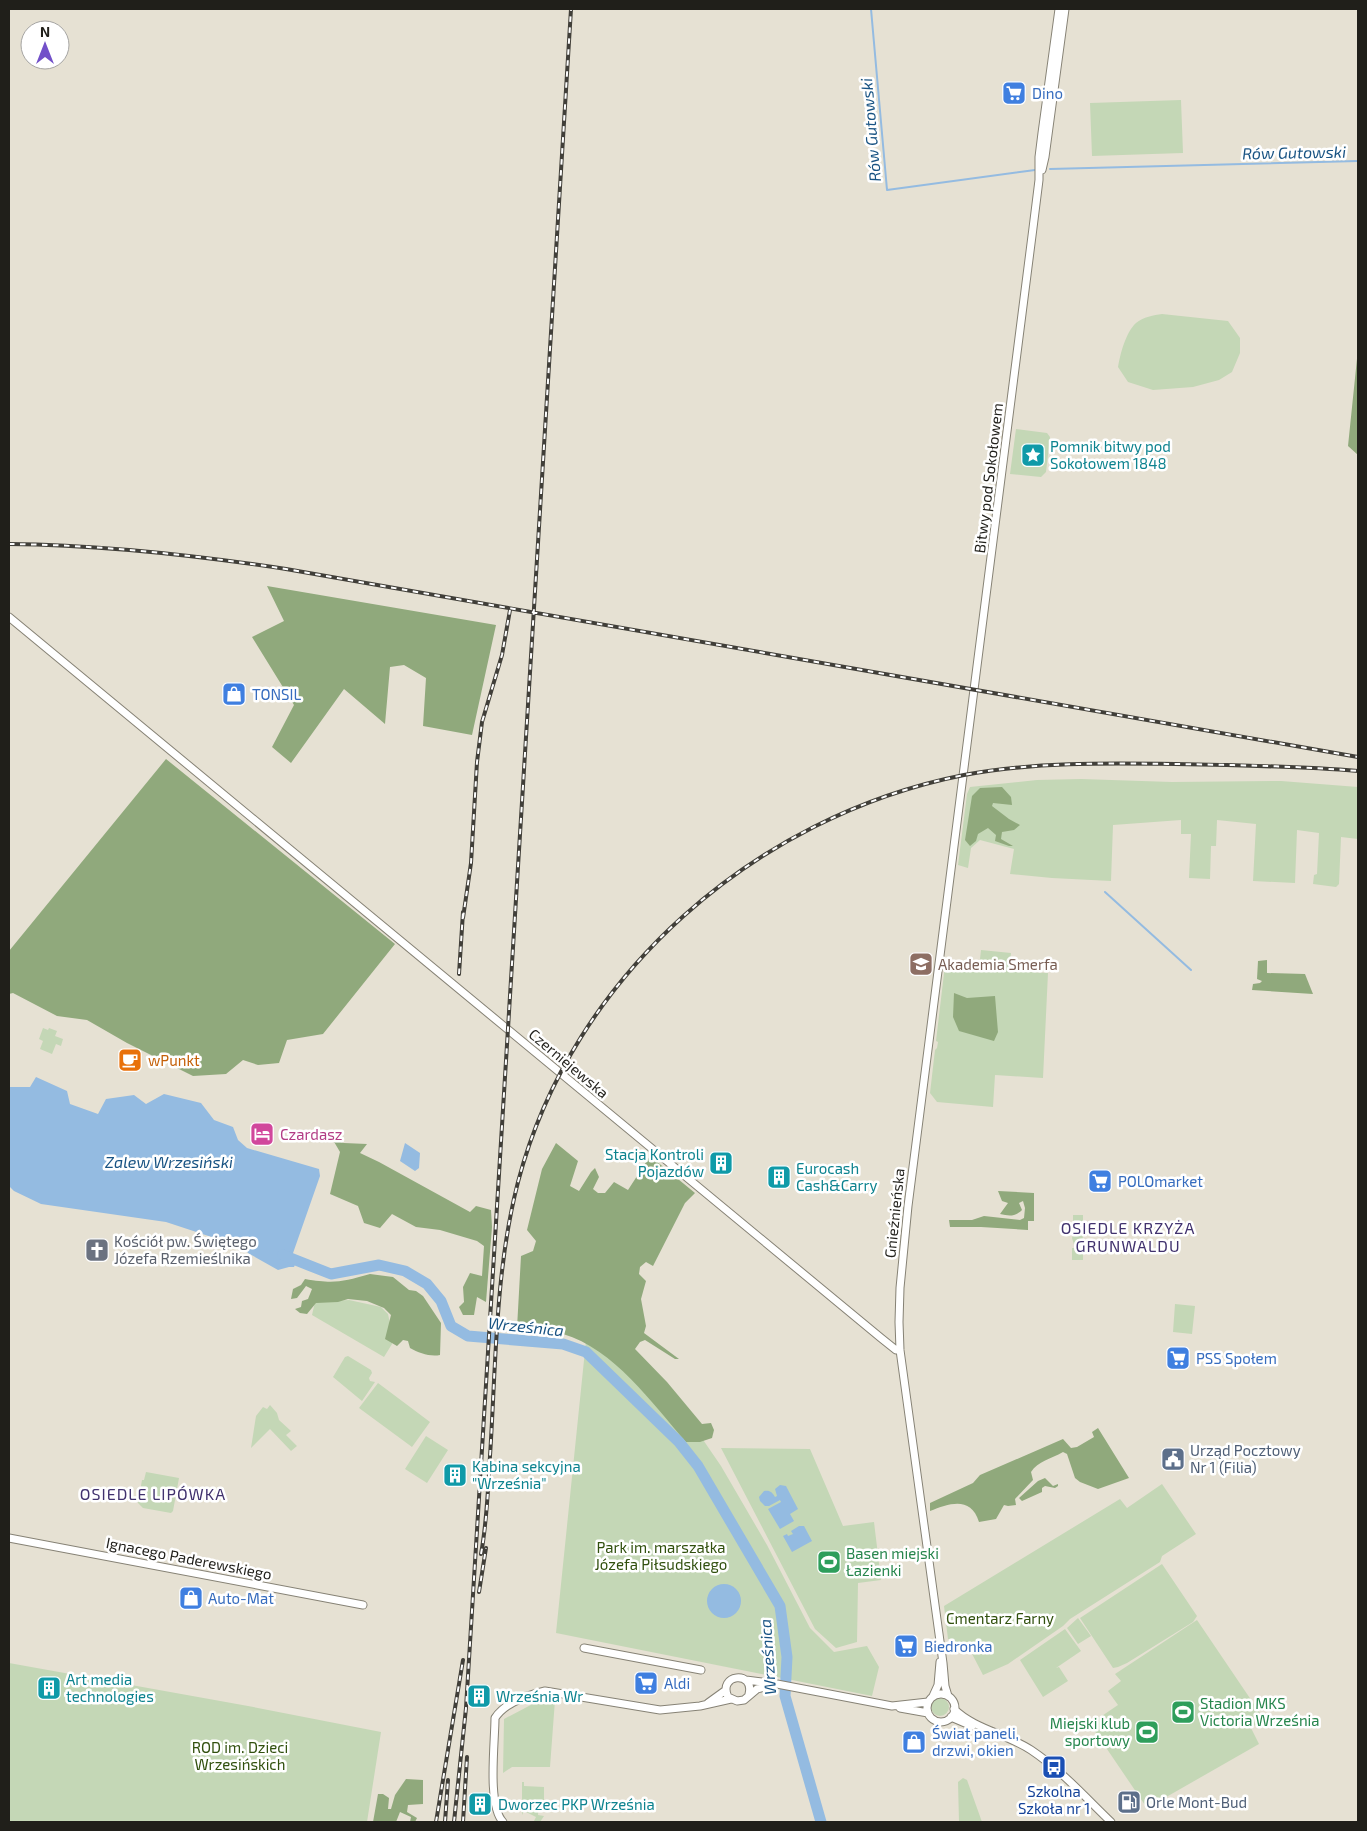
<svg xmlns="http://www.w3.org/2000/svg" width="1367" height="1831" font-family="'Exo 2',sans-serif">
<style>
.green{fill:#c4d7b6}
.forest{fill:#90a97c}
.water{fill:#94bbe1}
.lines{fill:none;stroke-linecap:round;stroke-linejoin:round}
.stream{stroke:#94bbe1;stroke-width:2}
.river{stroke:#94bbe1;stroke-width:11}
.minor-casing{stroke:#868275;stroke-width:9}
.minor{stroke:#fff;stroke-width:7}
.rail-casing{stroke:#413f39;stroke-width:4}
.rail{stroke:#fff;stroke-width:2;stroke-dasharray:5.5;stroke-linecap:butt}
.labels{text-anchor:middle;dominant-baseline:central;stroke-width:5;stroke-linejoin:round;paint-order:stroke}
.shop-label{font-size:15px;fill:#366cbe;stroke:#fff;text-anchor:start}
.culture-label{font-size:15px;fill:#0d838f;stroke:#fff;text-anchor:start}
.street-label{font-size:15px;fill:#201f1a;stroke:#fff}
.education-label{font-size:15px;fill:#785e54;stroke:#fff;text-anchor:start}
.food-label{font-size:15px;fill:#c56008;stroke:#fff;text-anchor:start}
.hotel-label{font-size:15px;fill:#b23c85;stroke:#fff;text-anchor:start}
.worship-label{font-size:15px;fill:#5b616d;stroke:#fff;text-anchor:start}
.service-label{font-size:15px;fill:#4e5e75;stroke:#fff;text-anchor:start}
.park-label{font-size:15px;fill:#31500e;stroke:#fff}
.leisure-label{font-size:15px;fill:#27864d;stroke:#fff;text-anchor:start}
.transit-label{font-size:15px;fill:#164399;stroke:#fff}
.water-label{font-size:16px;font-style:italic;fill:#185383;stroke:#fff}
.neighbourhood-label{font-size:16px;letter-spacing:1px;fill:#41326e;stroke:#fff}
</style>
<rect width="100%" height="100%" fill="#e6e1d3"/>
<path class="green" d="M1181 100 1183 153 1092 156 1090 103Z
M1162 314 1228 321 1240 338V353L1232 372 1219 380 1193 387 1153 390 1128 382 1118 367C1120 354 1126 332 1136 323 1143 317 1154 315 1162 314Z
M1016 429 1047 433 1050 437 1046 472 1041 477 1010 474Z
M1081 779 1172 782 1281 781 1358 787V839L1341 837 1339 884 1336 887 1313 884 1314 875 1317 874 1319 833 1297 830 1295 883 1253 881 1256 824 1217 820 1216 846H1211L1210 879 1189 878 1191 834H1181V820L1113 825 1111 881 1052 878 1010 874 1014 849 980 840 971 848 968 868 958 865 967 794 970 787 1037 780Z
M981 950 1011 953 1009 971 1048 973 1043 1078 995 1075 993 1107 937 1102 930 1093 935 1050 937 1048 938 1042 936 1041 945 965 979 968Z
M43 1028 48 1030 49 1028 57 1031 55 1036 63 1039 61 1046 56 1044 52 1054 40 1049 43 1041 39 1039Z
M1073 1215H1083V1227H1081L1083 1236 1081 1248H1083V1260H1072V1248H1075L1072 1238 1075 1227H1073Z
M349 1300 381 1307 388 1314 392 1333V1344L384 1357 312 1315 315 1302Z
M1175 1304 1195 1306 1192 1334 1173 1332Z
M587 1331 697 1431 721 1466 767 1545 810 1628 834 1652 867 1646 879 1667 872 1696 556 1633Z
M348 1356 371 1370 372 1373 369 1378 370 1381 375 1382 362 1401 333 1377 345 1357Z
M378 1383 430 1422 412 1447 359 1408Z
M270 1405 277 1413 279 1420 291 1431 286 1435 297 1446 291 1451 270 1429 251 1448 256 1416 263 1407 267 1409Z
M426 1436 448 1450 427 1483 405 1469Z
M721 1448 810 1449 843 1526 874 1522 881 1580 858 1583 857 1642 836 1648 815 1629Z
M146 1472 179 1478 173 1511 171 1513 143 1508 138 1503 142 1480H144Z
M1162 1484 1196 1534 1162 1556 1160 1562 1070 1619 1063 1626 1008 1664 983 1675 968 1646 952 1651 950 1639H948L944 1606 1120 1499 1127 1508Z
M1162 1564 1197 1616 1193 1622 1127 1663 1118 1667 1113 1668 1080 1618Z
M1078 1618 1091 1636 1078 1644 1067 1628Z
M1197 1620 1264 1719 1251 1728 1259 1744 1147 1808 1090 1724 1118 1705 1108 1691 1121 1681 1115 1674Z
M1065 1629 1081 1651 1056 1668 1059 1667 1068 1681 1043 1697 1020 1660Z
M9 1663 248 1706 381 1732 367 1822H9Z
M931 1707a9 9 0 1 1 18 0a9 9 0 1 1-18 0Z
M544 1698H553L555 1700 550 1767H512L503 1773 504 1719Z
M963 1778 967 1780 982 1822H959L958 1782Z
M522 1782H524V1786L544 1787V1801H539L538 1815 544 1816 540 1822 534 1821 536 1817 524 1811 522 1815Z"/>
<path class="forest" d="M1358 349V455L1348 446Z
M267 586 496 625 472 735 423 726 426 678 404 665 390 667 385 724 344 689 291 763 272 747 294 705 252 637 284 621Z
M166 759 395 944 323 1034 287 1040 279 1063 258 1065 243 1060 226 1074 193 1076 127 1043 87 1020 57 1016 13 993 9 994V951Z
M1002 787 1011 797 1012 805 993 803 992 806 1009 819 1020 825 1014 830 1002 832 1001 839 1013 846H1009L995 841 996 835 988 828 978 834 976 841 970 846 965 840 972 796 980 788Z
M1267 960V973L1305 974 1313 994 1252 990 1253 984 1260 983 1262 981 1257 979 1258 961Z
M954 993 967 998 995 996 998 1032 994 1041 959 1031 953 1017Z
M333 1140 344 1143 367 1144 360 1153 379 1162 470 1212 476 1206 491 1210 492 1227 486 1302 477 1297 474 1315H463L459 1307 464 1302 463 1287 470 1273 482 1276 484 1246 477 1241 440 1230 416 1227 392 1214 380 1228 364 1223 358 1206 330 1194 340 1152Z
M556 1143 578 1161 570 1186 579 1191 591 1172 595 1168 599 1177 593 1189 598 1193H605L614 1182 628 1190 650 1156 695 1193 685 1203 653 1266 646 1262 640 1267 639 1274 646 1281 641 1299 646 1326 644 1333 679 1359H675L645 1340 640 1342 635 1349 667 1382 702 1424 711 1423 714 1430 712 1438 700 1442H686C652 1403 614 1349 563 1334 548 1330 531 1330 517 1328L521 1256 533 1251 536 1241 527 1230 542 1169Z
M998 1191 1034 1193V1221H1028V1230L981 1227H950L949 1220H972L984 1216 1020 1220 1024 1218 1025 1208 1023 1201 1019 1203 1022 1210C1015 1217 1009 1216 1000 1214L1008 1203 1002 1201Z
M370 1274 393 1277 409 1290 416 1291 423 1296 441 1323 440 1355C430 1357 419 1353 410 1348L408 1341 403 1340 397 1346 385 1339 391 1315 384 1308 367 1301 348 1299 338 1302 316 1303 307 1314 300 1313 295 1309 301 1307 302 1301 308 1299 312 1289 306 1286 297 1298 291 1299 293 1289 301 1285 305 1279C334 1284 342 1282 370 1274Z
M1098 1428 1129 1478 1098 1489 1080 1482 1075 1478 1067 1454 1063 1452C1051 1459 1038 1461 1031 1472L1033 1480 1015 1499 1016 1505 1008 1506 1004 1505 996 1519 979 1522C971 1496 950 1503 930 1511V1503L973 1483 980 1475 1063 1439 1071 1448 1077 1447 1094 1437 1092 1432Z
M1045 1478 1053 1486 1058 1484V1486L1055 1488 1045 1486 1042 1488V1492L1022 1501 1019 1498 1038 1481Z
M406 1779 423 1780V1804L408 1805 407 1812 417 1818 415 1822H410L411 1817 400 1812 396 1822H373L378 1794H383L389 1798 388 1809H391L395 1795Z"/>
<path class="water" d="M36 1077 67 1091 70 1104 98 1114 106 1099 134 1095 146 1104 164 1094 201 1103 214 1120 233 1127 238 1140 247 1148 319 1169 320 1176 292 1256 297 1260 294 1267H289L278 1270 248 1253 245 1248 166 1222 41 1204 14 1191 9 1186V1087H30Z
M405 1143 420 1153 419 1168 415 1171 400 1161Z
M780 1485 786 1486 798 1509 790 1514 794 1521 780 1529 768 1509 781 1502 780 1500 769 1506H765L760 1501 759 1497 764 1491C770 1490 772 1492 775 1497L777 1496 775 1489Z
M799 1526H804L812 1541 792 1552 783 1536 787 1534 788 1536 793 1534 791 1531Z
M707 1601a17 17 0 1 1 34 0a17 17 0 1 1-34 0Z"/>
<g class="lines">
<path class="stream" d="M871 9 887 190 1035 170
M1050 169 1358 161
M1105 892 1191 970"/>
<path class="river" d="M283 1255 331 1274 379 1265 405 1271 427 1284 441 1301 451 1326 468 1336 563 1344 586 1352 679 1442 698 1466 780 1606 787 1657 785 1696 821 1822"/>
<g class="minor-casing">
<path id="minor" d="M1042 170 1045 157 1065 9
M9 617 881 1338 896 1350H900
M9 1538 363 1605
M584 1648 701 1670
M746 1680 777 1684 892 1706 928 1702
M749 1694C755 1670 717 1674 728 1697L737 1701 744 1700 757 1689 769 1686
M927 1708a14 14 0 1 1 28 0a14 14 0 1 1-28 0Z
M933 1696 938 1685 940 1662
M948 1696 945 1686 943 1663 900 1350 899 1322 900 1288 908 1206 1033 228 1039 180V157L1042 133 1059 9
M708 1703 726 1690
M900 1708 928 1713
M954 1709C974 1729 1007 1734 1031 1750 1061 1770 1085 1797 1111 1822
M951 1717 972 1726
M503 1822C487 1805 495 1743 495 1718 505 1702 528 1695 545 1691L660 1710 700 1706 731 1699"/>
</g>
<use href="#minor" class="minor"/>
<g class="rail-casing">
<path id="rail" d="M9 544C102 545 194 555 286 569L1358 757
M463 918 471 863 477 762 482 722 502 655 510 610
M459 974 463 912
M481 1554C487 1522 488 1489 490 1456 496 1365 495 1271 518 1182 572 975 756 816 964 775 1033 762 1104 763 1175 764 1236 765 1297 766 1358 771
M479 1592 486 1548
M436 1822 463 1660
M445 1822 448 1780
M454 1822 466 1708 571 9
M463 1822 467 1757"/>
</g>
<use href="#rail" class="rail"/>
</g>
<defs>
<g id="supermarket-square" transform="scale(1.25)"><rect x="-9" y="-9" width="18" height="18" rx="4" fill="#3f7fe0" stroke="#fff"/><path d="M-6-5.5h2.5l.6 2H6L4.5 2H-2.5L-4.4-4H-6ZM-1.5 3.2a1.3 1.3 0 1 0 .1 0ZM3 3.2a1.3 1.3 0 1 0 .1 0Z" fill="#fff"/></g>
<g id="sight-square" transform="scale(1.25)"><rect x="-9" y="-9" width="18" height="18" rx="4" fill="#0f9aa8" stroke="#fff"/><path d="M0-6L1.8-2.2L6-1.7L2.9 1.2L3.7 5.4L0 3.3L-3.7 5.4L-2.9 1.2L-6-1.7L-1.8-2.2Z" fill="#fff"/></g>
<g id="shop-square" transform="scale(1.25)"><rect x="-9" y="-9" width="18" height="18" rx="4" fill="#3f7fe0" stroke="#fff"/><path d="M-5-2.5h2.3a2.7 3.5 0 0 1 5.4 0H5L5.5 6h-11ZM-1.5-2.5h3a1.5 2.3 0 0 0-3 0Z" fill="#fff"/></g>
<g id="school-square" transform="scale(1.25)"><rect x="-9" y="-9" width="18" height="18" rx="4" fill="#8d6e63" stroke="#fff"/><path d="M0-5L7-2L0 1L-7-2ZM-4 1L0 2.5L4 1V4Q0 6-4 4Z" fill="#fff"/></g>
<g id="cafe-square" transform="scale(1.25)"><rect x="-9" y="-9" width="18" height="18" rx="4" fill="#e8710a" stroke="#fff"/><path d="M-5.5-4.5H6V0H3Q3 3.5 0 3.5H-2.5Q-5.5 3.5-5.5 0ZM3-3.2v2h1.7v-2ZM-6 4.5H4V6H-6Z" fill="#fff"/></g>
<g id="hotel-square" transform="scale(1.25)"><rect x="-9" y="-9" width="18" height="18" rx="4" fill="#d1479c" stroke="#fff"/><path d="M-6-4.5h1.5V1H6V5H4.5V3h-9V5H-6ZM-4 0a1.8 1.8 0 1 1 3.6 0ZM.5 0V-2.5h3Q6-2.5 6 0Z" fill="#fff"/></g>
<g id="building-square" transform="scale(1.25)"><rect x="-9" y="-9" width="18" height="18" rx="4" fill="#0f9aa8" stroke="#fff"/><path d="M-4-6H4V6H1V3H-1V6H-4ZM-2.5-4.3h1.7v1.8h-1.7ZM.8-4.3h1.7v1.8H.8ZM-2.5-1h1.7V.8h-1.7ZM.8-1h1.7V.8H.8Z" fill="#fff"/></g>
<g id="church-square" transform="scale(1.25)"><rect x="-9" y="-9" width="18" height="18" rx="4" fill="#6b7280" stroke="#fff"/><path d="M-1.2-6h2.4v3.5h3.3v2.4h-3.3V6h-2.4V-.1h-3.3v-2.4h3.3Z" fill="#fff"/></g>
<g id="civic-square" transform="scale(1.25)"><rect x="-9" y="-9" width="18" height="18" rx="4" fill="#5c6f8a" stroke="#fff"/><path d="M-.6-6.5H3V-4.5H.6V-3L4-1V1h2V6H-6V1h2V-1L-.6-3ZM-1.2 2.5V6h2.4V2.5Z" fill="#fff"/></g>
<g id="stadium-square" transform="scale(1.25)"><rect x="-9" y="-9" width="18" height="18" rx="4" fill="#2e9e5b" stroke="#fff"/><path d="M0-5a6.5 5 0 1 0 0 10a6.5 5 0 1 0 0-10ZM-3.5-1.8h7v3.6h-7Z" fill="#fff"/></g>
<g id="bus-square" transform="scale(1.25)"><rect x="-9" y="-9" width="18" height="18" rx="4" fill="#1a4fb4" stroke="#fff"/><path d="M-5-6H5V4H4V6H2V4H-2V6H-4V4H-5ZM-3.5-4V0h7V-4ZM-3.5 1.2v1.5H-2V1.2ZM2 1.2v1.5H3.5V1.2Z" fill="#fff"/></g>
<g id="fuel-square" transform="scale(1.25)"><rect x="-9" y="-9" width="18" height="18" rx="4" fill="#5c6f8a" stroke="#fff"/><path d="M-5.5-6h7V0h2V4h1.3V-2.5L3-4.5l.8-.8L6-3V5H2.5V1h-1V6h-7ZM-4.2-4.7v3.2H.2V-4.7Z" fill="#fff"/></g>
</defs>
<g fill-rule="evenodd">
<use href="#supermarket-square" x="1014" y="93"/>
<use href="#sight-square" x="1033" y="455"/>
<use href="#shop-square" x="234" y="694"/>
<use href="#school-square" x="921" y="964"/>
<use href="#cafe-square" x="130" y="1060"/>
<use href="#hotel-square" x="262" y="1134"/>
<use href="#building-square" x="721" y="1163"/>
<use href="#building-square" x="779" y="1177"/>
<use href="#supermarket-square" x="1100" y="1181"/>
<use href="#church-square" x="97" y="1250"/>
<use href="#supermarket-square" x="1178" y="1358"/>
<use href="#civic-square" x="1173" y="1459"/>
<use href="#building-square" x="455" y="1475"/>
<use href="#stadium-square" x="829" y="1562"/>
<use href="#shop-square" x="191" y="1598"/>
<use href="#supermarket-square" x="906" y="1646"/>
<use href="#supermarket-square" x="646" y="1683"/>
<use href="#building-square" x="49" y="1688"/>
<use href="#building-square" x="479" y="1696"/>
<use href="#stadium-square" x="1183" y="1712"/>
<use href="#stadium-square" x="1147" y="1732"/>
<use href="#shop-square" x="914" y="1742"/>
<use href="#bus-square" x="1054" y="1767"/>
<use href="#fuel-square" x="1129" y="1802"/>
<use href="#building-square" x="480" y="1804"/>
</g>
<g class="labels">
<g class="shop-label">
<text x="1032" y="93">Dino</text>
<text x="252" y="694">TONSIL</text>
<text x="1118" y="1181">POLOmarket</text>
<text x="1196" y="1358">PSS Społem</text>
<text x="208" y="1598">Auto-Mat</text>
<text x="924" y="1646">Biedronka</text>
<text x="664" y="1683">Aldi</text>
<text x="932" y="1733">Świat paneli,<tspan x="932" dy="17">drzwi, okien</tspan></text>
</g>
<g class="culture-label">
<text x="1050" y="446">Pomnik bitwy pod<tspan x="1050" dy="17">Sokołowem 1848</tspan></text>
<text x="704" y="1154" text-anchor="end">Stacja Kontroli<tspan x="704" dy="17">Pojazdów</tspan></text>
<text x="796" y="1168">Eurocash<tspan x="796" dy="17">Cash&amp;Carry</tspan></text>
<text x="472" y="1466">Kabina sekcyjna<tspan x="472" dy="17">"Września"</tspan></text>
<text x="66" y="1679">Art media<tspan x="66" dy="17">technologies</tspan></text>
<text x="496" y="1696">Września Wr</text>
<text x="498" y="1804">Dworzec PKP Września</text>
</g>
<g class="street-label">
<text transform="translate(988 478) rotate(-83)">Bitwy pod Sokołowem</text>
<text transform="translate(569 1063) rotate(40)">Czerniejewska</text>
<text transform="translate(894 1213) rotate(-84)">Gnieźnieńska</text>
<text transform="translate(189 1558) rotate(11)">Ignacego Paderewskiego</text>
</g>
<g class="education-label">
<text x="938" y="964">Akademia Smerfa</text>
</g>
<g class="food-label">
<text x="148" y="1060">wPunkt</text>
</g>
<g class="hotel-label">
<text x="280" y="1134">Czardasz</text>
</g>
<g class="worship-label">
<text x="114" y="1241">Kościół pw. Świętego<tspan x="114" dy="17">Józefa Rzemieślnika</tspan></text>
</g>
<g class="service-label">
<text x="1190" y="1450">Urząd Pocztowy<tspan x="1190" dy="17">Nr 1 (Filia)</tspan></text>
<text x="1146" y="1802">Orle Mont-Bud</text>
</g>
<g class="park-label">
<text x="661" y="1547">Park im. marszałka<tspan x="661" dy="17">Józefa Piłsudskiego</tspan></text>
<text x="1000" y="1618">Cmentarz Farny</text>
<text x="240" y="1747">ROD im. Dzieci<tspan x="240" dy="17">Wrzesińskich</tspan></text>
</g>
<g class="leisure-label">
<text x="846" y="1553">Basen miejski<tspan x="846" dy="17">Łazienki</tspan></text>
<text x="1200" y="1703">Stadion MKS<tspan x="1200" dy="17">Victoria Września</tspan></text>
<text x="1130" y="1723" text-anchor="end">Miejski klub<tspan x="1130" dy="17">sportowy</tspan></text>
</g>
<g class="transit-label">
<text x="1054" y="1791">Szkolna<tspan x="1054" dy="17">Szkoła nr 1</tspan></text>
</g>
<g class="water-label">
<text transform="translate(870 130) rotate(-95)">Rów Gutowski</text>
<text transform="translate(1294 152) rotate(-1)">Rów Gutowski</text>
<text x="169" y="1161">Zalew Wrzesiński</text>
<text transform="translate(526 1326) rotate(6)">Wrześnica</text>
<text transform="translate(767 1657) rotate(-94)">Wrześnica</text>
</g>
<g class="neighbourhood-label">
<text x="1128" y="1227">OSIEDLE KRZYŻA<tspan x="1128" dy="18">GRUNWALDU</tspan></text>
<text x="153" y="1493">OSIEDLE LIPÓWKA</text>
</g>
</g>
<rect width="1367" height="1831" fill="none" stroke="#201f1a" stroke-width="20"/>
<g transform="translate(45 45)"><circle r="24" fill="#ffffff" stroke="#a6a5a3"/>
<path d="M0-4L9 19L0 12L-9 19Z" fill="#7250c9"/>
<text y="-8" font-size="14" font-weight="bold" text-anchor="middle" fill="#201f1a">N</text>
</g>
</svg>
